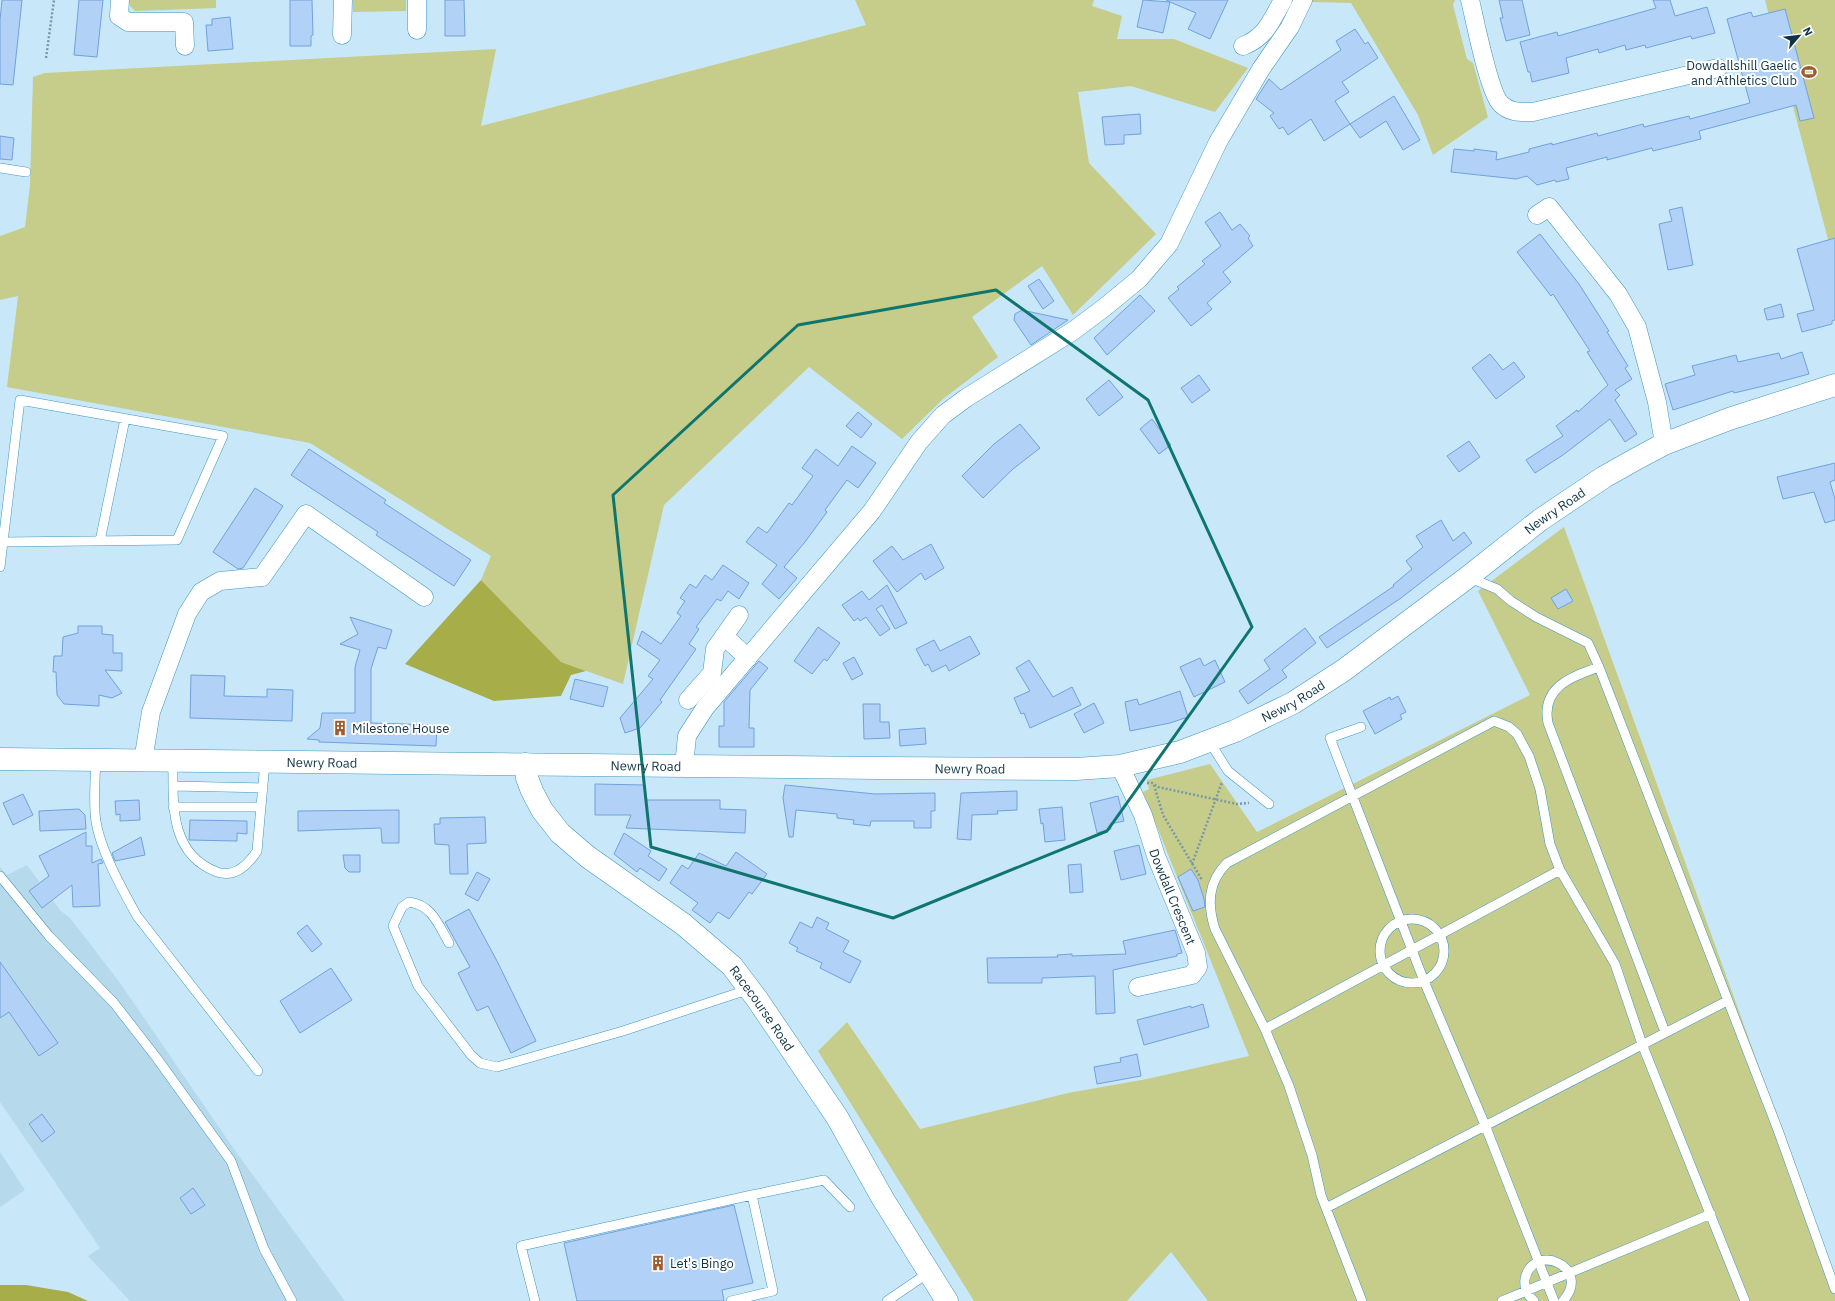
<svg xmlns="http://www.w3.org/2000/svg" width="1835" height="1301" font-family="'IBM Plex Sans',sans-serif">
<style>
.built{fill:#b7d9ec}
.green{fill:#c6cc89}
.forest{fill:#a7ad48}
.building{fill:#b2d1f6;stroke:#6fa2dc}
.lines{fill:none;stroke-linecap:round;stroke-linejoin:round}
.lane-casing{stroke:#4096bf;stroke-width:10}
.street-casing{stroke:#4096bf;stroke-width:19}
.secondary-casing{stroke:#4096bf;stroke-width:23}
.path{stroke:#79a;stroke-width:2.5;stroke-dasharray:2 2;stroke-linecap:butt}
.lane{stroke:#fff;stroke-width:9}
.street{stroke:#fff;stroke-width:18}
.secondary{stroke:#fff;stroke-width:22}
.marked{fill:none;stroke:#0f766e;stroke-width:3;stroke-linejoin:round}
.labels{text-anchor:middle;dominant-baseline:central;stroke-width:4;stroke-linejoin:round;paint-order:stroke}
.poi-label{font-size:13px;fill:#0e3344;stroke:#fff;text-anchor:start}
.street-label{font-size:13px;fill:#0e3344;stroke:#fff}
</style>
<rect width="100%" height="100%" fill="#c8e8f9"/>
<path class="built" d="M27 865 60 910 71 919 120 983 234 1149 345 1301H130L88 1256 100 1248 0 1102V867L7 875Z
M0 1152 25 1190 0 1207Z"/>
<path class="green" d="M129 0H216V8L135 11 130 6Z
M353 0H406V11L353 12Z
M855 0H1094L1092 6 1122 16 1117 39H1174L1248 68 1215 112 1131 86 1078 92 1089 163 1156 234 1073 315 1042 266 972 317 998 357 943 399 902 439 809 367 664 505 623 684 561 662 481 580 491 556 310 443 7 387 18 296 0 300V236L25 227 30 185 33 77 45 73 496 49 481 126 866 25Z
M1312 0H1455L1453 5 1467 59 1473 63 1488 117 1433 155 1418 115 1351 3 1311 2Z
M1765 0H1835V266Z
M1564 527 1835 1277V1301H1208L1171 1252 1127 1301H974L818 1051 847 1022 920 1129 1068 1093 1147 1079 1249 1056 1143 792 1149 789 1147 780 1210 764 1257 832 1530 695 1478 591Z"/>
<path class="forest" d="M481 580 561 662 586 671 571 675 561 696 494 701 405 664Z
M0 1285H26L68 1292 88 1301H0Z"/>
<path class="building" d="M2 0H22L13 85 0 84V20Z
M79 0H103L97 57 74 55Z
M290 0H312L313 35 311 36V46H290Z
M445 0H464L465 36H445Z
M1143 0 1170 2 1166 0H1228L1210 39 1188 29 1196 13 1170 2 1163 33 1137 27Z
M1499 0H1522L1530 35 1506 41 1500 18H1503Z
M1653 0H1670L1675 16 1707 7 1715 33 1692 39 1691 36 1646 48 1645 45 1626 50 1625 45 1599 53 1598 49 1566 58 1569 73 1532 82 1530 72H1528L1520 42 1557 32 1558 36 1656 8Z
M1785 9 1814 118 1800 121 1796 105 1699 131 1701 139 1653 151 1652 148 1607 160V157L1566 168 1569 179 1556 182 1555 180 1537 185 1527 176 1516 179 1451 172 1454 149 1474 151V149L1497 152 1496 160 1529 152V149L1552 143V145L1597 133 1598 136 1643 124 1644 127 1689 116 1690 119 1750 103 1727 19 1751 12 1753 17Z
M230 17 233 49 208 51 206 25H212V19Z
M1355 29 1365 44 1368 42 1378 58 1342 82 1349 92 1335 101 1350 124 1324 141 1311 119 1288 135 1283 127 1279 129 1270 116 1274 113 1256 99 1269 79 1281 90 1341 50 1336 41Z
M1394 96 1420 140 1403 150 1386 121 1360 138 1350 124Z
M1140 114 1141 134 1124 135V144L1105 145 1102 117Z
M0 136 14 138 12 160 0 159Z
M1682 207 1693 265 1668 270 1659 224 1672 221 1669 210Z
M1220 212 1232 230 1240 224 1250 236 1248 238 1253 246 1223 272 1231 282 1207 303 1212 309 1191 326 1168 298 1179 289 1177 287 1205 264 1202 261 1221 246 1205 222Z
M1540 234 1579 284 1609 331 1607 332 1628 366 1625 368 1632 379 1615 390 1620 395 1615 400 1637 434 1625 442 1610 419 1563 455 1535 473 1526 460 1563 436 1556 426 1577 410 1578 412 1608 385 1587 352 1590 351 1553 294 1551 296 1517 252Z
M1835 238V320L1832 321V324L1802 332 1797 314 1814 310 1797 249Z
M1039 279 1054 301 1043 309 1028 286Z
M1140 295 1155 311 1107 355 1094 338Z
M1781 304 1784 317 1767 320 1764 309Z
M1022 310 1068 320 1031 345 1014 320 1015 314Z
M1802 352 1809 374 1768 385 1734 393 1733 391 1673 410 1665 384 1695 375 1692 366 1736 355 1738 362 1779 353 1781 359Z
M1490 354 1503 370 1514 362 1525 377 1496 399 1472 368Z
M1199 375 1210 390 1192 403 1181 388Z
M1109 380 1123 397 1099 416 1086 399Z
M858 412 872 424 861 438 846 426Z
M1152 419 1171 445 1159 454 1140 429Z
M1020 424 1040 448 1013 469 983 498 962 476 994 444Z
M1469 441 1480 457 1459 472 1447 456Z
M852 446 876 463 858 488 847 480 825 510 827 512 805 542 784 567 797 578 779 599 762 584 777 565 746 542 758 527 767 533 789 503 792 505 813 476 802 468 816 449 838 466Z
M309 449 386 500 384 503 471 560 454 586 376 535 378 532 291 475Z
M1835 463V480L1830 482 1835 499V520L1825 523 1814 492 1783 499 1777 477Z
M255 488 283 506 243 568 238 569 213 552Z
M1441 520 1453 541 1464 532 1472 543 1401 598 1327 648 1319 637 1394 586 1393 585 1412 569 1406 561 1423 547 1416 536Z
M931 544 944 568 925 580 921 573 897 592 873 561 892 546 903 560Z
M723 565 749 583 739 599 728 591 721 601 717 599 696 627 699 629 689 644 696 649 660 700 662 702 640 728 625 733 620 718 653 679 648 676 660 660 637 644 642 631 661 644 681 616 677 613 685 601 680 598 690 584 696 588 705 575 712 580Z
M887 585 907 623 895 629 882 605 876 609 890 629 880 636 866 617 860 621 858 618 854 621 842 605 862 591 869 600Z
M1566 589 1573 601 1558 609 1551 598Z
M350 617 392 630 386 649 378 647 371 669V723L437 725 436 746 319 742V740L307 739 320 728 322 713H355V667L360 650 340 644 358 634Z
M78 626H102V634L113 635V653H122V671L105 670 122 693 112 698 99 695V706L64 704 57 695 56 672H53L54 656H62L63 637 78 633Z
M818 627 840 643 827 661 824 659 812 674 794 661Z
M1305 628 1316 643 1282 670 1287 677 1248 704 1239 691 1270 669 1264 660Z
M970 636 980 654 949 671 946 665 932 672 928 664 925 666 916 649 934 640 940 651Z
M854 657 863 674 852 680 843 663Z
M1200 658 1204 666 1215 660 1225 682 1194 697 1180 667Z
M1029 660 1053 697 1072 687 1081 705 1030 728 1024 713 1021 714 1014 698 1030 691 1016 668Z
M759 661 768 668 750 690 749 728H754V747H719V726H724V702Z
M191 675 225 676 224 696 267 697V689L293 690 292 721 190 718Z
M575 679 608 687 603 707 570 699Z
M1180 691 1188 717 1170 723 1130 731 1125 702 1137 699 1139 705Z
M1398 696 1406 712 1400 715 1402 719 1375 734 1363 711 1390 697 1391 700Z
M1094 703 1104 723 1084 733 1074 714Z
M863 704H880V722H889L890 738 864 739Z
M925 728 926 744 900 746 899 730Z
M595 784 645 785V800H720V809L746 810 745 833 626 828 631 815H595Z
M785 785 875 794 935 793V811H931V828H914V821H871L870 826 853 824 854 820 837 818V814L796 810 793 837H789L783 798Z
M1017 791V810L997 811 998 814 972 815 971 840 957 839 961 793Z
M23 794 33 815 13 825 3 803Z
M1118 796 1124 821 1110 824 1111 829 1097 833 1090 803Z
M139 800 140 820 120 821V814L116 815 115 801Z
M1062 807 1065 840 1045 842 1043 823 1041 824 1039 809Z
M79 809 85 815 86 829 40 831 39 811Z
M399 810V843H382L381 828 298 831V811Z
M485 817 486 843 467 844 468 874H450L449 845 435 844 434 824H440V818Z
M190 820 247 821V834L237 833V841L189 840Z
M86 832V846H92V863L101 859 103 863 98 864 100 906 73 907 72 885 42 908 29 891 49 876 39 856Z
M624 833 651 851 648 856 667 869 659 881 640 868 637 872 614 854Z
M141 837 145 855 115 861 112 853Z
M1139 845 1146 874 1121 880 1114 851Z
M736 852 767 874 752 894 749 892 729 919 718 912 710 923 692 910 698 903 670 883 682 865 688 869 699 853 726 866Z
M343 855H360V872H349L345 868Z
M1081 864 1083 892 1070 893 1068 865Z
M1191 869 1198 880 1204 899 1205 907 1193 911 1178 877Z
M477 872 490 879 478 901 465 894Z
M469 909 497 961 536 1041 511 1053 488 1006 477 1011 458 973 470 967 445 922Z
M817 917 829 923 826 929 849 941 843 952 861 961 850 983 820 968 822 963 796 951 798 948 789 943 800 922 812 928Z
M307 925 322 944 312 952 297 933Z
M1175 930 1182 953 1177 954V956L1113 970 1115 1013 1096 1014 1095 976 1042 978V983H988L987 958 1058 957 1057 955 1072 954V956L1126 954 1123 941Z
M0 962 58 1043 39 1056 9 1012 0 1018Z
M331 968 352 1000 300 1033 280 1001Z
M1203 1004 1209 1027 1144 1045 1137 1020 1191 1006V1008Z
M1137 1054 1141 1076 1097 1084 1094 1067 1121 1062 1120 1058Z
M42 1114 55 1132 42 1142 29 1124Z
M193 1188 205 1205 191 1214 180 1198Z
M734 1205 753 1283 722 1290 724 1301H577L564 1243Z"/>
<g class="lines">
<g class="lane-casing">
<path id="lane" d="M0 168 26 172
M100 541 125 419
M0 567 20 400 223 436 177 540 3 542
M1470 578 1497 589 1511 601 1536 617 1588 643 1599 667 1778 1130 1835 1289
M1599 667C1571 677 1541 687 1548 723L1665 1032
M1361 727 1330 738 1424 981 1485 1125 1554 1301
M1209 741 1228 771 1269 804
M96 760C95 777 94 795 95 812 96 843 122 889 137 916L258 1071
M173 761C173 803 169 854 217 872 235 878 248 865 257 851L265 762
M173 786 263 788
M173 807H261
M0 876 49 936 114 1003 156 1057 231 1161 264 1249 292 1301
M1380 951a32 32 0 1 1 64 0a32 32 0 1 1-64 0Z
M449 943C438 924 432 905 409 902L402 907 393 926 418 986 471 1055 480 1063 497 1067 623 1031 750 989
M1265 1029 1560 870 1615 964 1642 1044 1745 1301
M752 1195 824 1180 850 1207
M1326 1208 1321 1195 1312 1155 1289 1086 1265 1029 1215 929C1207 904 1208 882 1227 863L1494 721 1509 727 1517 734 1529 756 1540 789 1550 844 1560 870
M535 1301 521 1246 752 1195 773 1291 731 1301
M887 1301 928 1273
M1362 1301 1326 1208 1727 1001
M1502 1301 1711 1214
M1534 1301C1527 1295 1524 1287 1525 1279 1533 1241 1593 1267 1563 1301"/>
</g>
<g class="street-casing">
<g id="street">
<path d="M120 0 119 16 128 22H184L185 46"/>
<path d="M417 0V30"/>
<path d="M1470 0C1475 20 1489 93 1501 104 1510 113 1521 112 1533 112L1718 68"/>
<path d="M342 35 343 0"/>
<path d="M1243 46C1266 37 1271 21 1283 0"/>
<path d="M1537 215 1549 207 1618 294 1637 327 1657 402 1664 444"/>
<path d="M724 636 748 658"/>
<path d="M688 700 712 673 715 649 739 615"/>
<path d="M143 761 151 712 187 614 201 592 220 581 262 577 306 514 424 597"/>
<path d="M684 766 687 736 705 708 872 511 919 442 943 415 966 398 1073 331 1105 307 1139 279 1169 244 1218 142 1261 69 1290 27 1303 0"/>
<path id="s1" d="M1120 766 1143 815 1156 856 1196 953 1198 967 1192 975 1138 987"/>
</g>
</g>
<g class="secondary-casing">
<g id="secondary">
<path id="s2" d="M0 759 878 768 1076 769 1120 766 1180 752 1235 731 1293 703 1344 670 1468 577 1540 520 1604 477 1636 459 1664 444 1729 419 1835 385"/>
<path id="s3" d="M526 764 527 778 532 791 542 810 560 833 588 857 683 924 732 966 757 999 837 1117 883 1199 947 1301"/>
</g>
</g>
<path class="path" d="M46 58 54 0
M1147 783H1152L1158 787 1237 804 1249 803
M1154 785 1163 815 1202 880
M1192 864 1222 782"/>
<use href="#lane" class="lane"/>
<use href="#street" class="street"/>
<use href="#secondary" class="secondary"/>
</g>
<path class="marked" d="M996 290 1148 400 1252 627 1107 831 893 918 651 847 613 495 798 325Z"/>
<defs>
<g id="stadium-bare" transform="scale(1.2)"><path d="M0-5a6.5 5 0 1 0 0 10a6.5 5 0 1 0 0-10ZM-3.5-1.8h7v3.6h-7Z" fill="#9f5b2d" stroke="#fff" stroke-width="2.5" paint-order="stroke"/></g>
<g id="building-bare" transform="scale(1.2)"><path d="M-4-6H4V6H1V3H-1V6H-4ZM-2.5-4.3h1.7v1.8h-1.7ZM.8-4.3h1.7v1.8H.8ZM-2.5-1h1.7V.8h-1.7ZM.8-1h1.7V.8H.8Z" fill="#9f5b2d" stroke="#fff" stroke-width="2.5" paint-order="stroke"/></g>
</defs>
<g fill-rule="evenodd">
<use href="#stadium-bare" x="1809" y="72"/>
<use href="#building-bare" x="340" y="728"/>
<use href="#building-bare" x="658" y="1263"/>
</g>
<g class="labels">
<g class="poi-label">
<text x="1797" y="65" text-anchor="end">Dowdallshill Gaelic<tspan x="1797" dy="15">and Athletics Club</tspan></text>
<text x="352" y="728">Milestone House</text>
<text x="670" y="1263">Let's Bingo</text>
</g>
<g class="street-label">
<text stroke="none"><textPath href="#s2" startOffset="1630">Newry Road</textPath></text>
<text stroke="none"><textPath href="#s2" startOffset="1306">Newry Road</textPath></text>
<text stroke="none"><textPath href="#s2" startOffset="322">Newry Road</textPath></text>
<text stroke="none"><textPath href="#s2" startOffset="646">Newry Road</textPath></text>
<text stroke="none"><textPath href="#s2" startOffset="970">Newry Road</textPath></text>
<text stroke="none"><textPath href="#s1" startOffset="141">Dowdall Crescent</textPath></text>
<text stroke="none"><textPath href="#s3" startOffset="348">Racecourse Road</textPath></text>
</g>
</g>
<g transform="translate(1799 36) rotate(62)" stroke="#ffffff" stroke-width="3" paint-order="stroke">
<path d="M0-3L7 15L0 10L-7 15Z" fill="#0e3344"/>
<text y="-6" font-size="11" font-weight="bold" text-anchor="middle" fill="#0e3344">N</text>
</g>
</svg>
